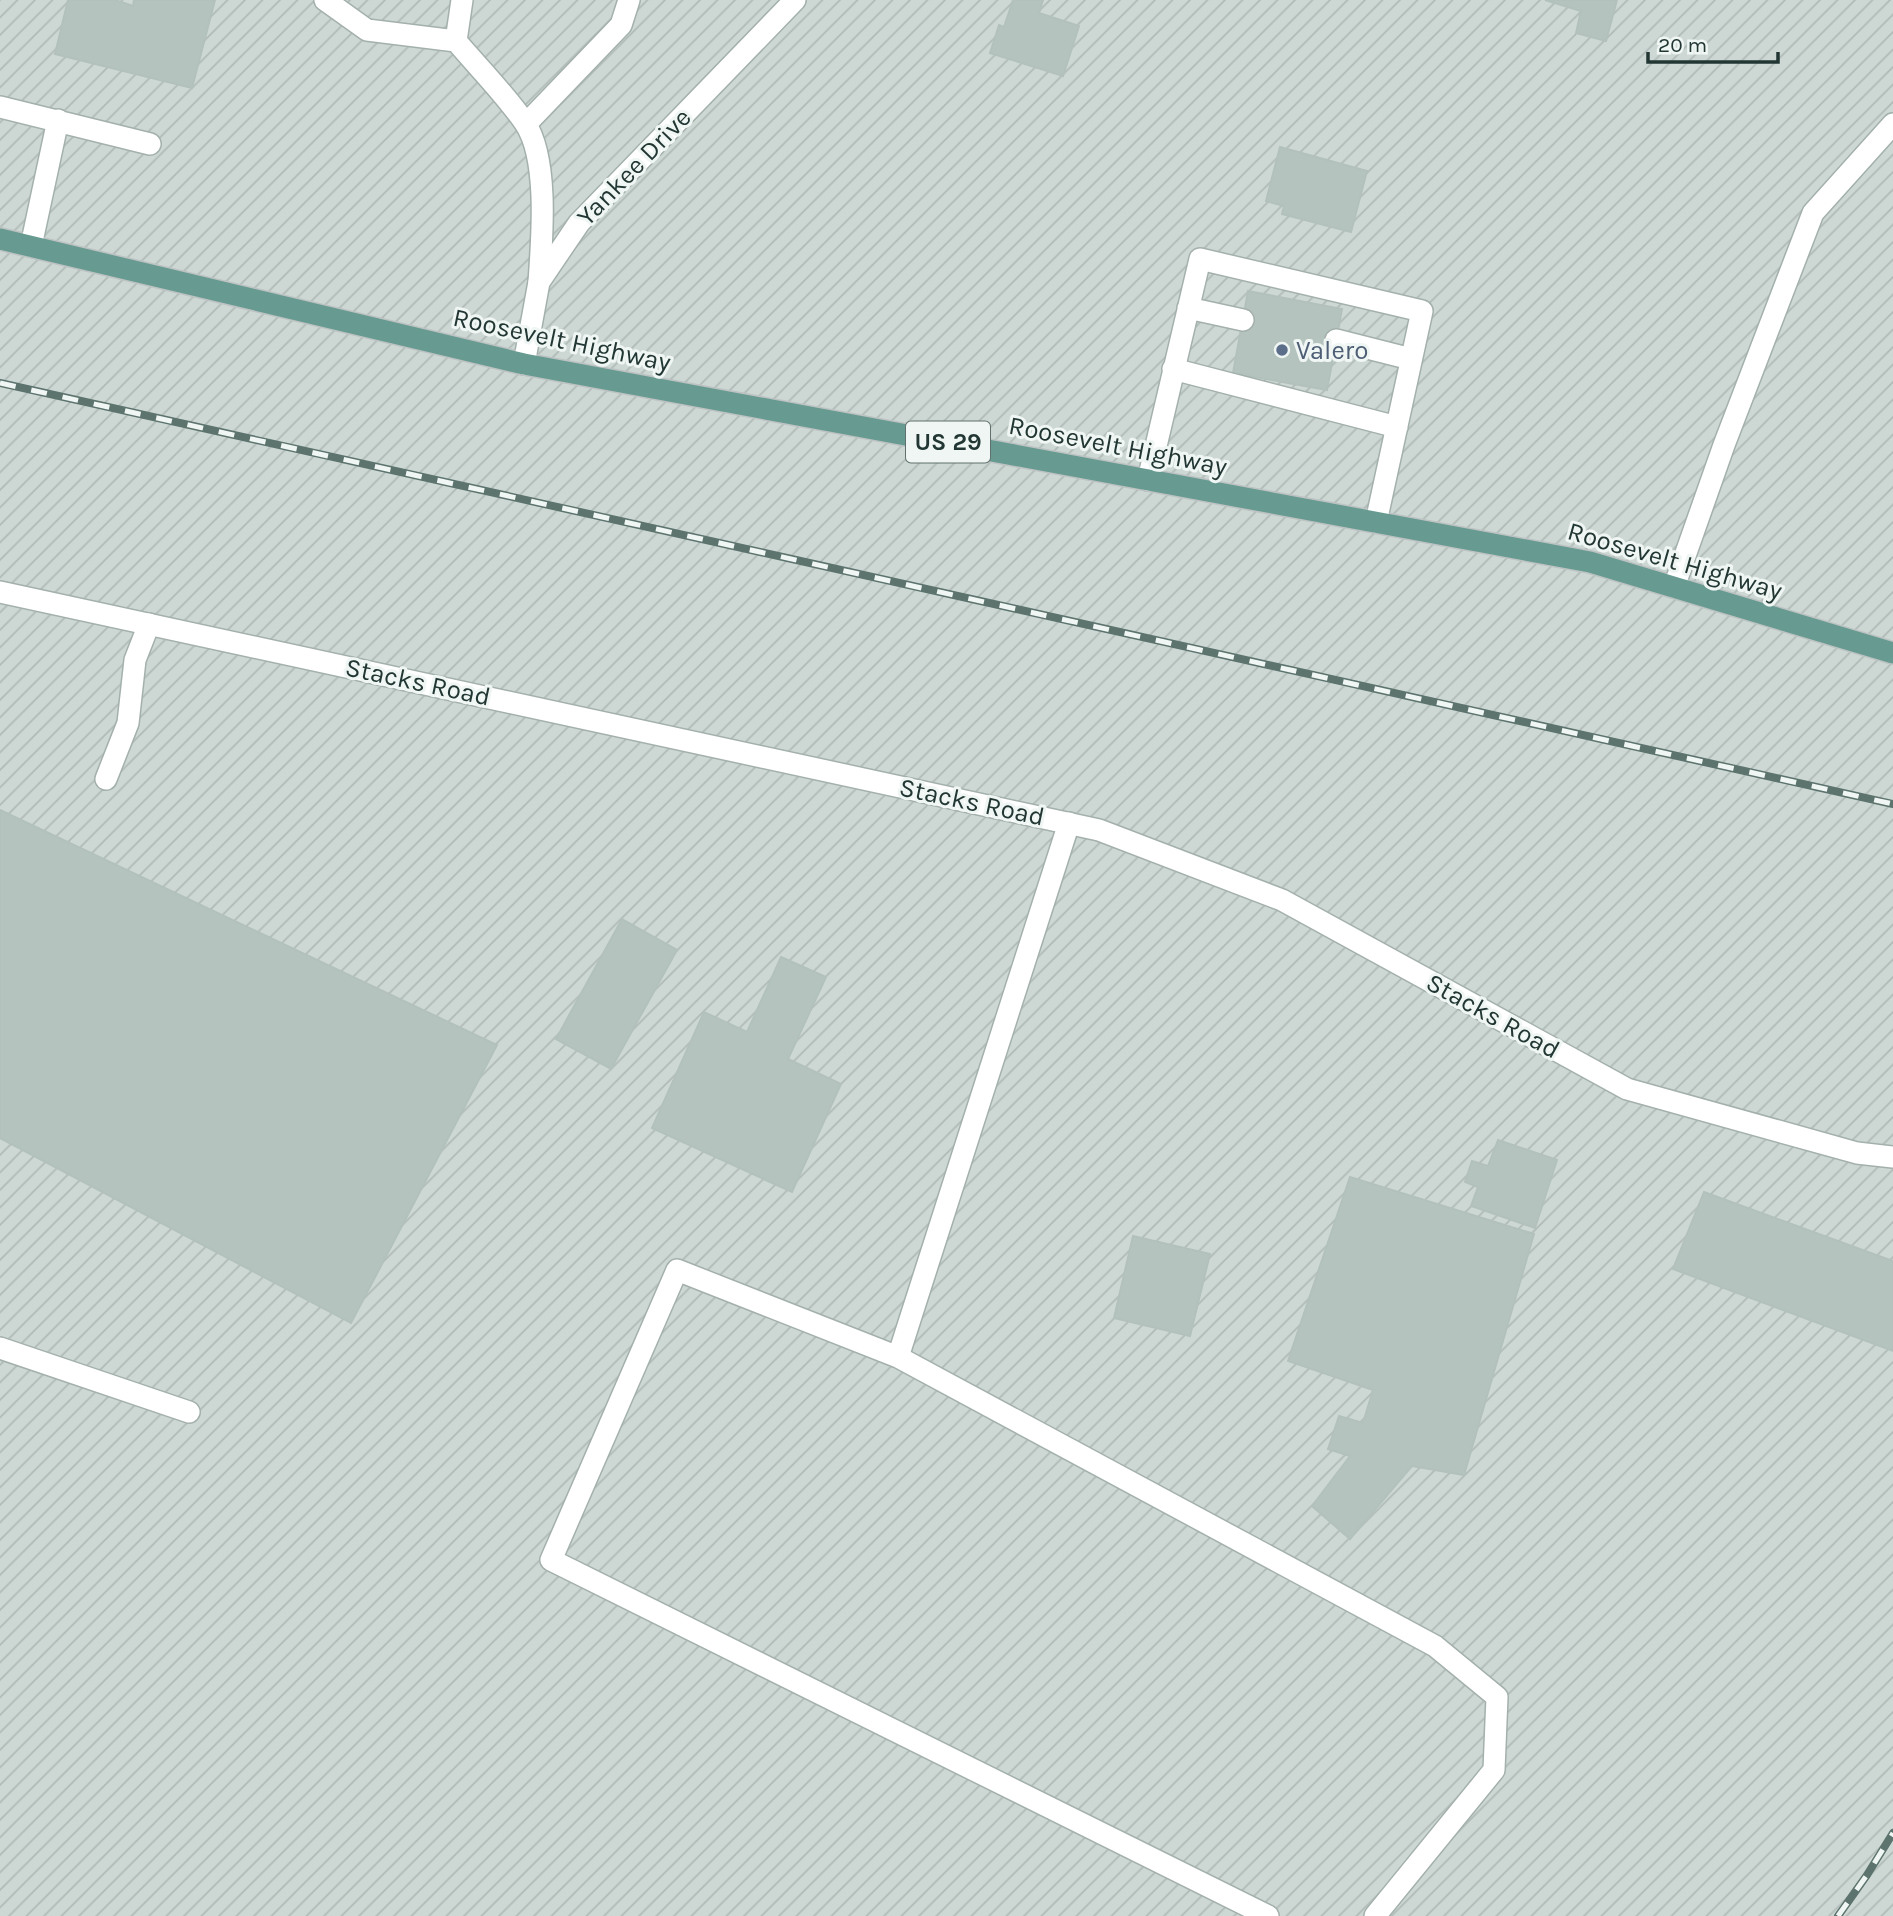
<svg xmlns="http://www.w3.org/2000/svg" width="1893" height="1916" font-family="Karla,sans-serif">
<style>
.industrial{fill:url(#industrial-furrows)}
.building{fill:#b4c3be;stroke:#b2c1bc;stroke-width:2}
.lines{fill:none;stroke-linecap:round;stroke-linejoin:round}
.lane-casing{stroke:#a3b0ac;stroke-width:24}
.street-casing{stroke:#a3b0ac;stroke-width:24}
.primary-casing{stroke:#bdc3c2;stroke-width:24}
.lane{stroke:#fff;stroke-width:21}
.street{stroke:#fff;stroke-width:21}
.primary{stroke:#679a91;stroke-width:21}
.rail-casing{stroke:#5c736e;stroke-width:8}
.rail{stroke:#eff6f3;stroke-width:5;stroke-dasharray:16;stroke-linecap:butt}
.service-dot{fill:#5c6f8a;stroke:#eff6f3;stroke-width:2.5}
.labels{text-anchor:middle;dominant-baseline:central;stroke-width:6;stroke-linejoin:round;paint-order:stroke}
.shield{fill:#eff6f3;stroke:#60706d;stroke-width:2}
.shield-label{font-size:24px;font-weight:bold;fill:#223733}
.street-label{font-size:26px;fill:#223733;stroke:#eff6f3}
.service-label{font-size:26px;fill:#4e5e75;stroke:#eff6f3;text-anchor:start}
</style>
<defs>
<pattern id="industrial-furrows" width="10" height="10" patternUnits="userSpaceOnUse" patternTransform="scale(1.75)"><rect width="10" height="10" fill="#cdd8d4"/><path d="M-1 1l2-2M0 10L10 0M9 11l2-2" fill="none" stroke="#b0bab6"/></pattern>
</defs>
<rect width="100%" height="100%" fill="#dfe9e5"/>
<path class="industrial" d="M0 0H1893V1916H0Z"/>
<path class="building" d="M68 0H115L133 6 134 0H215L192 88 55 54Z
M1013 0H1043L1039 13 1079 26 1063 76 990 53 999 25 1004 27Z
M1545 0H1617L1606 41 1576 33 1581 11Z
M1280 147 1367 171 1351 232 1282 214 1284 206 1266 201Z
M1248 291 1342 309 1327 390 1233 373Z
M0 810 497 1045 351 1323 0 1138Z
M622 919 677 950 611 1069 556 1039Z
M781 957 826 977 788 1059 841 1084 792 1192 652 1128 704 1012 747 1032Z
M1498 1140 1557 1160 1535 1228 1471 1206 1478 1187 1465 1182 1472 1161 1488 1166Z
M1350 1177 1534 1234 1464 1475 1412 1466 1350 1539 1312 1506 1350 1456 1328 1449 1339 1416 1363 1423 1373 1390 1288 1361Z
M1704 1192 1893 1261V1351L1673 1269Z
M1133 1236 1210 1254 1190 1336 1114 1318Z"/>
<g class="lines">
<g class="lane-casing">
<path id="lane" d="M325 0 367 30 456 41
M462 0 456 41C479 68 505 94 525 123 549 159 542 239 539 282
M0 107 150 144
M526 124 621 25 629 0
M31 246 58 120
M1188 308 1243 320
M1336 340 1411 359
M1173 369 1397 427
M1148 480 1200 259 1422 311 1376 522
M1674 587 1724 445 1813 213 1893 124
M106 779 128 723 135 660 149 624
M1069 823 898 1357 1435 1646 1497 1697 1494 1770 1375 1916
M0 1348 189 1412
M898 1357 677 1270 551 1560 1268 1916"/>
</g>
<g class="street-casing">
<path id="street" d="M524 364 539 282 579 223 795 0
M0 592 1099 830 1282 900 1627 1089 1857 1153 1893 1157"/>
</g>
<g class="primary-casing">
<path id="primary" d="M0 239 524 364 1590 562 1893 653"/>
</g>
<use href="#lane" class="lane"/>
<use href="#street" class="street"/>
<use href="#primary" class="primary"/>
<g class="rail-casing">
<path id="rail" d="M0 383 1893 804
M1838 1916 1867 1875 1893 1833"/>
</g>
<use href="#rail" class="rail"/>
</g>
<circle class="service-dot" cx="1282" cy="350" r="7"/>
<g class="labels">
<rect class="shield" x="906" y="421.5" width="84" height="41" rx="5"/>
<g class="shield-label">
<text x="948" y="442">US 29</text>
</g>
<g class="street-label">
<text transform="translate(634 167) rotate(-46)">Yankee Drive</text>
<text transform="translate(562 340) rotate(12)">Roosevelt Highway</text>
<text transform="translate(1118 446) rotate(11)">Roosevelt Highway</text>
<text transform="translate(1675 561) rotate(16)">Roosevelt Highway</text>
<text transform="translate(418 682) rotate(12)">Stacks Road</text>
<text transform="translate(972 802) rotate(12)">Stacks Road</text>
<text transform="translate(1493 1016) rotate(29)">Stacks Road</text>
</g>
<g class="service-label">
<text x="1296" y="350">Valero</text>
</g>
</g>
<path d="M1648 52v10h130v-10" fill="none" stroke="#223733" stroke-width="3.5"/>
<text x="1658" y="52" font-size="21" fill="#223733" stroke="#eff6f3" stroke-width="5" paint-order="stroke">20 m</text>
</svg>
